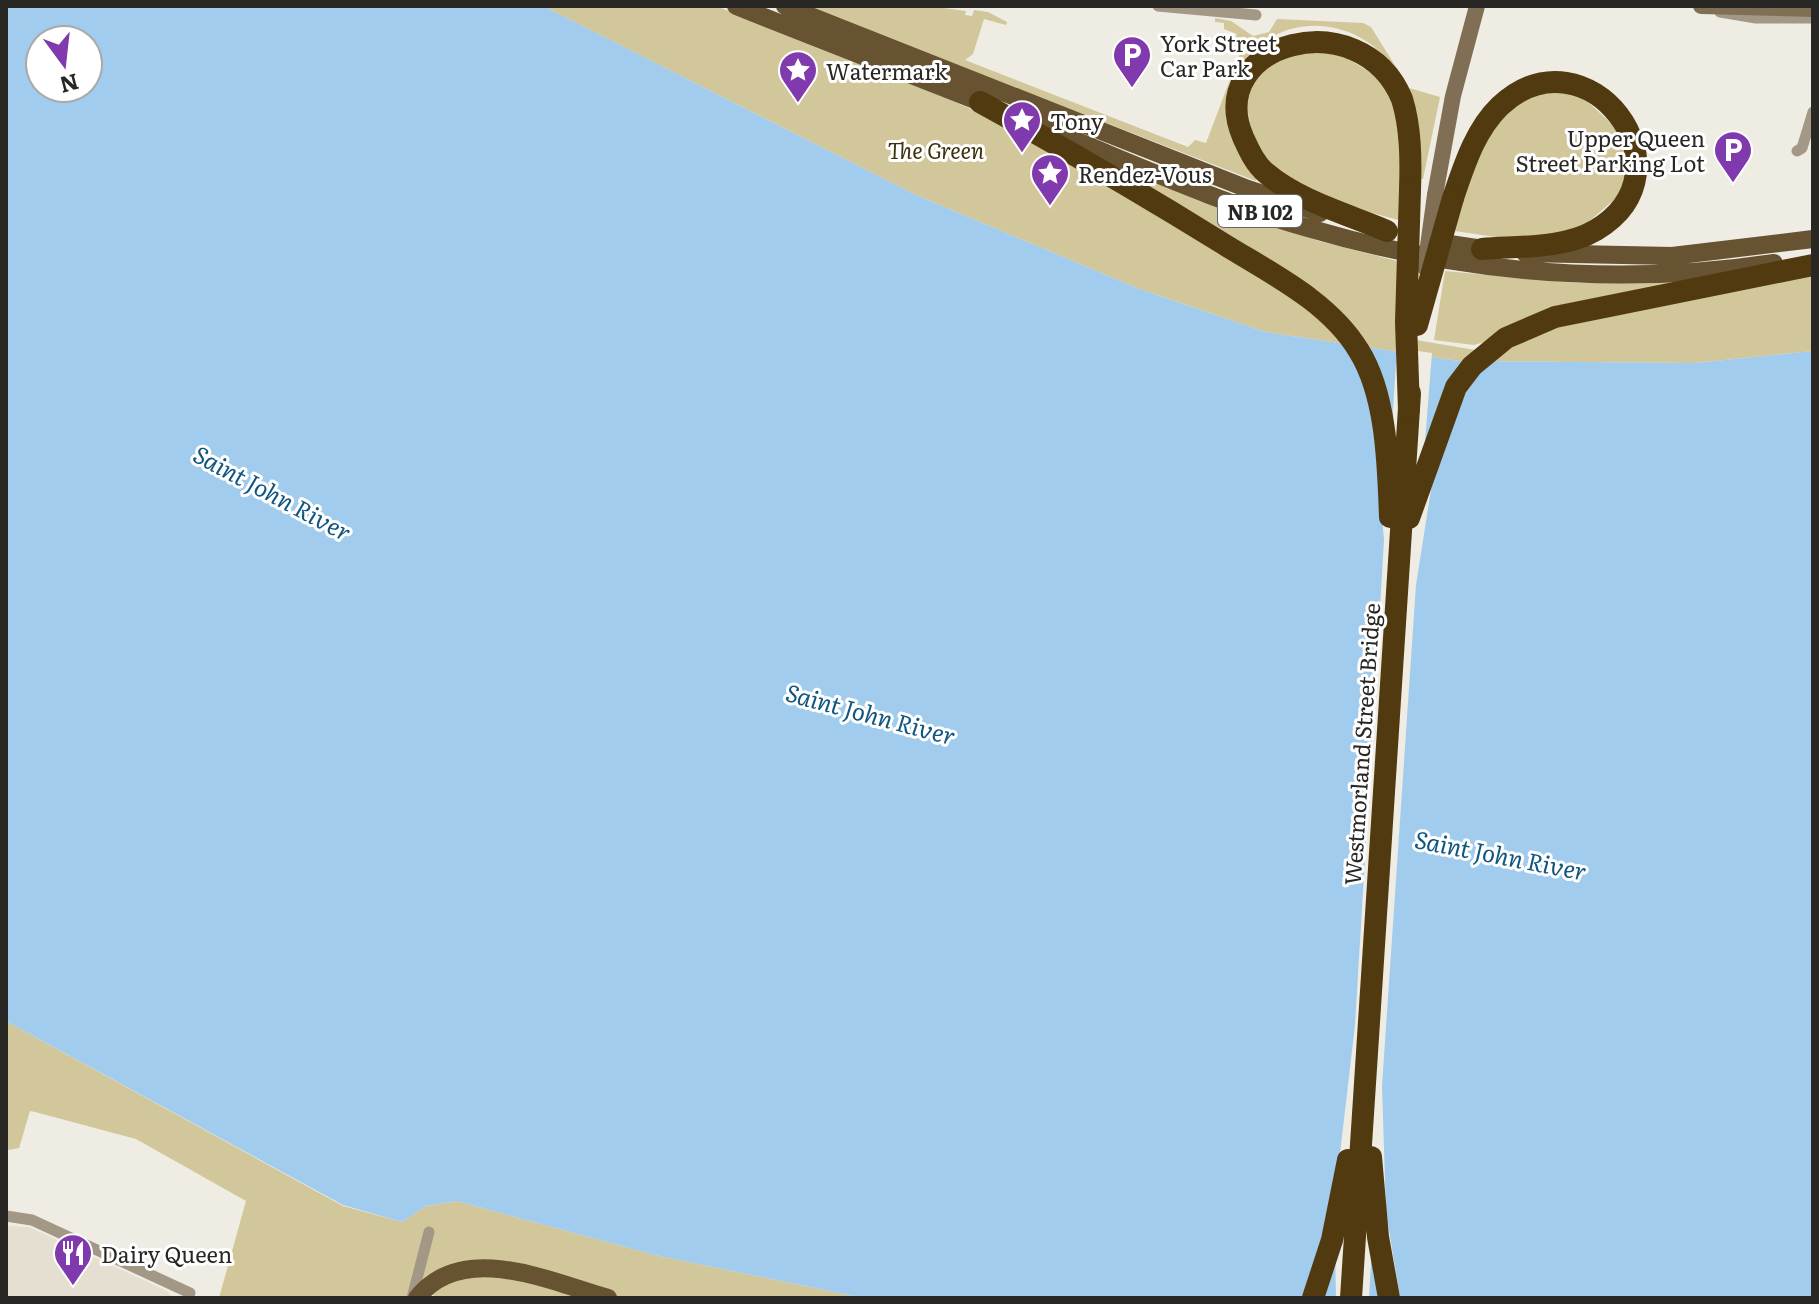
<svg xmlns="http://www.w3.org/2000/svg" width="1819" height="1304" font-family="Literata,serif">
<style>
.built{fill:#e4dfd0}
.green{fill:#d2c69b}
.water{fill:#a1cced;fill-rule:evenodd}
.pier{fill:#eeece3}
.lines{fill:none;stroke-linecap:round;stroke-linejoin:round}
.street{stroke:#a39785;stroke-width:11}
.secondary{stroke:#806f54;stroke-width:16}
.primary{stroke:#675231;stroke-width:18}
.highway{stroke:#513a10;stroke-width:22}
.secondary-bridge{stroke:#806f54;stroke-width:16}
.highway-bridge{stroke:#513a10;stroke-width:22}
.labels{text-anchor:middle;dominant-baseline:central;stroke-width:6;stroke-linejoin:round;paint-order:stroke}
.shield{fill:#fff;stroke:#686866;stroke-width:2}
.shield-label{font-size:20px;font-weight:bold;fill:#282724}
.poi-label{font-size:22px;fill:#282724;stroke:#fff;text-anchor:start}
.park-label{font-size:22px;font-style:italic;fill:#3d320b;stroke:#fff}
.street-label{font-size:22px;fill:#282724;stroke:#fff}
.water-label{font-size:24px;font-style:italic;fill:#105680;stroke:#fff}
</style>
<rect width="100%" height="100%" fill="#eeece3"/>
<path class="built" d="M6 1226 29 1227 167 1291 173 1298H6Z"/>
<path class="green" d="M543 6H716L953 101 1038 139 1319 241 1401 262 1398 337 1487 352 1537 332 1813 272V351L1695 363 1459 361 1265 332 1137 288 916 195Z
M804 6H928L966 11 965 15 972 16 974 10 988 12 1007 22 1006 25 984 19 973 54 965 60 1188 147 1195 140 1206 143 1241 51 1225 42 1231 44 1237 34 1224 29V23L1215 22V18L1231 21 1253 36 1269 32 1277 19 1363 23 1371 27 1409 88 1440 97 1423 179 1416 178C1411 153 1405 89 1394 70 1367 23 1295 9 1256 50 1248 59 1243 70 1237 81L1259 174 1256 181Z
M1312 37 1388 83 1402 130V221L1328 201 1300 189 1256 152 1245 98 1251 80Z
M1538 92H1577L1626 137 1624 191 1577 232 1509 239 1455 231 1462 189 1503 112Z
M1445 271 1576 283 1702 280 1474 345 1434 340Z
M6 1021 343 1206 402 1222 426 1206 457 1201 655 1255 863 1298H437L425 1289 417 1298H219L246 1201 136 1139 35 1112 30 1111 19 1148 9 1150 6 1147Z"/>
<path class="water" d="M6 6H543L916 195 1137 288 1265 332 1459 361 1695 363 1813 351V1298H863L655 1255 457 1201 426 1206 402 1222 343 1205 6 1021ZM40 40H88V88H40Z"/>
<path class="pier" d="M1397 348 1432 353 1425 442 1463 394 1442 448 1431 490 1416 585 1382 1086 1386 1211 1400 1298H1384L1372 1248 1369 1298H1336L1334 1205 1355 1025 1384 540 1371 395 1391 439Z"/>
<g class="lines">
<path class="street" d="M1158 6 1256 15
M1720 12 1756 18H1813
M1797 151 1802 148 1813 112
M6 1216 32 1220 190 1293
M412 1298 429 1232"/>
<path class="secondary" d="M1701 6 1813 9
M1435 195 1453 96 1477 6"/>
<path class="primary" d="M736 6 990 106
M785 6 1248 189 1320 213
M1037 125C1126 160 1215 202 1308 228 1461 273 1616 287 1774 263
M1430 241 1496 251
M1525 253 1672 256 1813 239
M417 1298C463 1240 551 1282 608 1298"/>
<path class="highway" d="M980 102C1062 147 1143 194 1222 243 1270 273 1329 301 1359 351 1387 396 1388 465 1390 517
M1453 198C1464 166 1475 130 1500 106 1587 25 1697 170 1596 230 1564 249 1519 246 1482 249
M1387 231C1347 214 1299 201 1266 173 1255 164 1249 150 1243 137 1203 42 1361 0 1402 99 1411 128 1411 161 1410 190
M1409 518 1456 387 1472 366 1506 338 1555 317 1813 265
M1371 1157 1378 1237 1389 1298
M1313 1298 1332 1240 1348 1160
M1351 1298 1410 393"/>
<path class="secondary-bridge" d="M1425 268 1435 195"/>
<path class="highway-bridge" d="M1417 325 1453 198
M1409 410 1406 322 1410 190"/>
</g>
<defs>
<g id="parking-pin" transform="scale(2)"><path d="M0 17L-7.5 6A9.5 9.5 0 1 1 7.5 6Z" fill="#803aad" stroke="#fff"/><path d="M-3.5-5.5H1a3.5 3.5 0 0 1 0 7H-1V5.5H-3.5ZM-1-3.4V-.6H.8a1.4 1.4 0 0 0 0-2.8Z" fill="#fff"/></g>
<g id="sight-pin" transform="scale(2)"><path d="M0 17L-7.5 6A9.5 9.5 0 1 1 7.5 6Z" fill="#803aad" stroke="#fff"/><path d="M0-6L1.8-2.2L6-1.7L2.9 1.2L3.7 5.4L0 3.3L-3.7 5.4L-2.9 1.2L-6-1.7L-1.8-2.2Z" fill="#fff"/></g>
<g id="restaurant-pin" transform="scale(2)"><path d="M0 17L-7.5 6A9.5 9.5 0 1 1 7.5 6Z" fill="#803aad" stroke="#fff"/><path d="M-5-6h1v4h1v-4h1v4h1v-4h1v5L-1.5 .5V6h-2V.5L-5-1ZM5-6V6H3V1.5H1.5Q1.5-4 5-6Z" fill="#fff"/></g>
</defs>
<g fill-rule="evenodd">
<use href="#parking-pin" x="1132" y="55"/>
<use href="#sight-pin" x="798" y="70"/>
<use href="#sight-pin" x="1022" y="120"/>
<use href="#parking-pin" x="1733" y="150"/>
<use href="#sight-pin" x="1050" y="173"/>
<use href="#restaurant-pin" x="73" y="1253"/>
</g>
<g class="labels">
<rect class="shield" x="1218" y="195" width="84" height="32" rx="6"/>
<g class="shield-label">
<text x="1260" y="211">NB 102</text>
</g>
<g class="poi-label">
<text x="1160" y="42">York Street<tspan x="1160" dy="25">Car Park</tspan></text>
<text x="826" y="70">Watermark</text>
<text x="1050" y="120">Tony</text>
<text x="1705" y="137" text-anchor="end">Upper Queen<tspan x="1705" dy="25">Street Parking Lot</tspan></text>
<text x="1078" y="173">Rendez-Vous</text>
<text x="101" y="1253">Dairy Queen</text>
</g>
<g class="park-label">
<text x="936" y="149">The Green</text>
</g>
<g class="street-label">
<text transform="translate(1361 744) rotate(-86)">Westmorland Street Bridge</text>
</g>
<g class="water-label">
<text transform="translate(273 492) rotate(28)">Saint John River</text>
<text transform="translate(871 713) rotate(15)">Saint John River</text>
<text transform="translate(1501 854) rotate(11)">Saint John River</text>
</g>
</g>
<rect width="1819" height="1304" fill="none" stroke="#282724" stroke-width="16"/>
<g transform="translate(64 64) rotate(165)"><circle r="38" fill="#ffffff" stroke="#a9a9a7" stroke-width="2"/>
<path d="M0-6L14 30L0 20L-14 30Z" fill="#803aad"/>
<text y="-12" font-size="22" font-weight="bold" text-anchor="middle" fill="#282724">N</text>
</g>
</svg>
